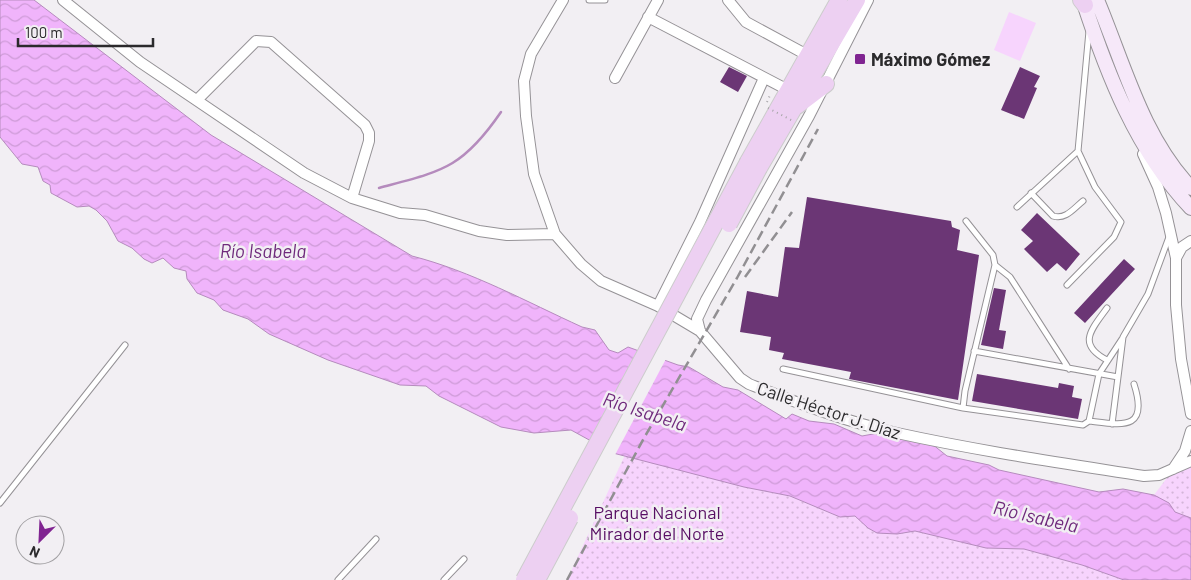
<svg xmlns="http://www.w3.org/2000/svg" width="1191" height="580" font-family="Barlow,sans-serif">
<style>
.grass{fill:url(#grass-dots)}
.pitch{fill:#f7d4fd}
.water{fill:url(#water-waves);stroke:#b58bbd}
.pier{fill:#f2eff3}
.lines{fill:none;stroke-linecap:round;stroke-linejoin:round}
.stream{stroke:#b58bbd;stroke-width:2.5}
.building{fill:#6b3675}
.service-casing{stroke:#959296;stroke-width:7}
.minor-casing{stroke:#959296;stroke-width:12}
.secondary-casing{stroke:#959296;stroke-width:16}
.primary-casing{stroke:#ccc;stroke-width:18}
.path{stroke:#a7a5a8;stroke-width:2;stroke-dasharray:1 4;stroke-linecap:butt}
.service{stroke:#fff;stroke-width:5}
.minor{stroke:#fff;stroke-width:10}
.secondary{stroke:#f6e8f9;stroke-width:14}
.primary{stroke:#edd0f2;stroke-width:16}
.rail{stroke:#918f92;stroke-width:2.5;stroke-dasharray:10 5;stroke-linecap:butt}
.primary-bridge-casing{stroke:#ccc;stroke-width:18;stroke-linecap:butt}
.path-bridge{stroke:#a7a5a8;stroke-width:2;stroke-dasharray:1 4;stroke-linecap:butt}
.primary-bridge{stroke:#edd0f2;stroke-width:16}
.poi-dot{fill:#802491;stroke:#f2eff3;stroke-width:2}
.labels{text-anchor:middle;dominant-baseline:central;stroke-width:5;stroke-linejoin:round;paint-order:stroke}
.poi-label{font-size:18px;font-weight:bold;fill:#2b2a2c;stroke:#f2eff3;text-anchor:start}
.street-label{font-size:18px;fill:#2b2a2c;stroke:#f2eff3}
.park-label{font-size:18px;fill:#580f64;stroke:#f2eff3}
.water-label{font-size:19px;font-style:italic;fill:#6f2a7c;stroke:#f2eff3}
</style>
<defs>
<pattern id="grass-dots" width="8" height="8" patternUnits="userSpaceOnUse" patternTransform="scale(1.25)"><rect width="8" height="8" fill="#f7d4fd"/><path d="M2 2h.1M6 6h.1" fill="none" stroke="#d4b6d9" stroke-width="1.8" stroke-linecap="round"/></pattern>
<pattern id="water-waves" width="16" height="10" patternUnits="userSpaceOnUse" patternTransform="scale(1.25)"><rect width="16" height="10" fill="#f0b4fb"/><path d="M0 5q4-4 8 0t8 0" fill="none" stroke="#ce9bd7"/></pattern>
</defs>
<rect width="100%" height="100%" fill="#f2eff3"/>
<path class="grass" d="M625 455 744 487 790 496 840 517 855 516 897 534 915 531 986 548 1024 549 1082 565 1124 580H567Z
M1191 462V517L1189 518 1175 512 1154 495 1173 470Z"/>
<path class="pitch" d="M1009 12 1036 23 1020 61 994 50Z"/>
<path class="water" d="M0 0H34L211 135 412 256C471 271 527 302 582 327L595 330 609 350 618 353 628 347 678 365 689 367 723 387 738 390 786 419 792 414 809 421 834 424 862 436 884 432 932 444 947 456 989 465 999 470 1099 492 1123 489 1154 495 1169 503 1175 512 1191 518V580H1124L1082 565 1024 549 986 548 915 531 897 534 877 533 868 528 855 516 840 517 790 496 744 487 613 453 571 430 534 433 501 427 439 396 426 386 400 385 328 360 269 334 248 319 223 310 214 300 197 293 187 279 186 271 174 268 163 258 152 263 144 259 132 248 118 241 107 221 96 210 89 206 77 207 51 193 50 185 43 181 38 167 22 164 0 137Z"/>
<path class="pier" d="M642 349 667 357 615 455H612L591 443Z"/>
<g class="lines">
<path class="stream" d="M379 188C442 171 462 169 501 112"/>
</g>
<path class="building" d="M729 67 747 76 738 92 720 82Z
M1020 67 1040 76 1034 87 1037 88 1024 119 1001 110Z
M807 197 951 221 952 227 960 230 957 250 979 255 958 400 849 379 851 372 782 359 784 353 769 350 771 337 740 332 747 291 778 297 785 247 799 248Z
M1037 213 1080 254 1066 271 1057 263 1047 272 1024 249 1033 241 1021 230Z
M1124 259 1135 269 1085 323 1074 313Z
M994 288 1006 290 999 330 1006 331 1003 349 981 345Z
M977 374 1058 388 1059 383 1074 386 1072 397 1082 399 1078 419 972 401Z"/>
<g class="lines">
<g class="service-casing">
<path id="service" d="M589 0H605
M1031 193 1053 216C1066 220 1074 208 1083 201
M1017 207 1078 151
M966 221 993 255 995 265 965 391 963 408 1083 425 1089 421C1123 425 1149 431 1134 384
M995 265 1010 277 1069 369
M1067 285 1114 237 1121 222 1095 187 1078 151 1089 31
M974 351 1118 377 1123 337 1148 294 1169 237
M1107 360C1076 344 1092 329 1107 308
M783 369 963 408
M1089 421 1099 374 1122 339
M1112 424 1118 377
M0 503 125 345
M338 580 376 539
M444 580 464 559"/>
</g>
<g class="minor-casing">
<path id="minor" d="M63 0 140 62 304 173 352 198 400 213 425 215 479 231 507 235 555 234
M563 0 531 54 524 81 526 116 534 174 555 234 581 264 601 281 658 306 700 331 740 378 749 384C798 403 846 422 897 433 979 451 1062 463 1144 476L1159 475 1191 461
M728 0 746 22 807 55
M648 17 788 90
M615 78 658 0
M198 99 256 41 271 42 365 125 369 133V141L352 198
M1143 154 1158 187 1166 213 1176 258V305L1181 359 1191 414
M1176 258 1182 247 1191 241
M658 306 700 222 764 78
M700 331 697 319 706 300 809 116 868 0
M1173 469 1185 451 1191 431"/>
</g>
<g class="secondary-casing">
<path id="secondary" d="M1083 0C1107 74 1137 151 1191 208
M1097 0C1124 64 1142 137 1191 188"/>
</g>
<g class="primary-casing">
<path id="primary" d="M1081 0 1085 5
M797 106 826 84
M748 162 839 0
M759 168 857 0"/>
</g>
<path class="path" d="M767 102 771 93"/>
<use href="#service" class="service"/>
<use href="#minor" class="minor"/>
<use href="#secondary" class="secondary"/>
<use href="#primary" class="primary"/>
<path class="rail" d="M745 277 792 212
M567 580 644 438 737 278 818 129"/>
<g class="primary-bridge-casing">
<path id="primary-bridge" d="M729 224 759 168
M524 580 748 162
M537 580 570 518"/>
</g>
<path class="path-bridge" d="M768 108 793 121"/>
<use href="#primary-bridge" class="primary-bridge"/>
</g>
<rect class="poi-dot" x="854" y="53" width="12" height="12" rx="2.5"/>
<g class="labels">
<g class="poi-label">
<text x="871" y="59">Máximo Gómez</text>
</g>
<g class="street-label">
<text transform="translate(829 410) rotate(18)">Calle Héctor J. Díaz</text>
</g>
<g class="park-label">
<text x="657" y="512">Parque Nacional<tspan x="657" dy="21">Mirador del Norte</tspan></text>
</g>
<g class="water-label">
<text x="263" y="250">Río Isabela</text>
<text transform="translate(645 411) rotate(18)">Río Isabela</text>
<text transform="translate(1036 516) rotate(13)">Río Isabela</text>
</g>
</g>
<g transform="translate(40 540) rotate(204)"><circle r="24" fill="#f2eff3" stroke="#a2a0a3"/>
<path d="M0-4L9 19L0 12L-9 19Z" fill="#802491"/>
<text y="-8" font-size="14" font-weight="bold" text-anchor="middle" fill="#2b2a2c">N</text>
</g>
<path d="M18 38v8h135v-8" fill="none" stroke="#2b2a2c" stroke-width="2.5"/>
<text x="25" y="38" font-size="15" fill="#2b2a2c" stroke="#f2eff3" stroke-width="4" paint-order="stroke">100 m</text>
</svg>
